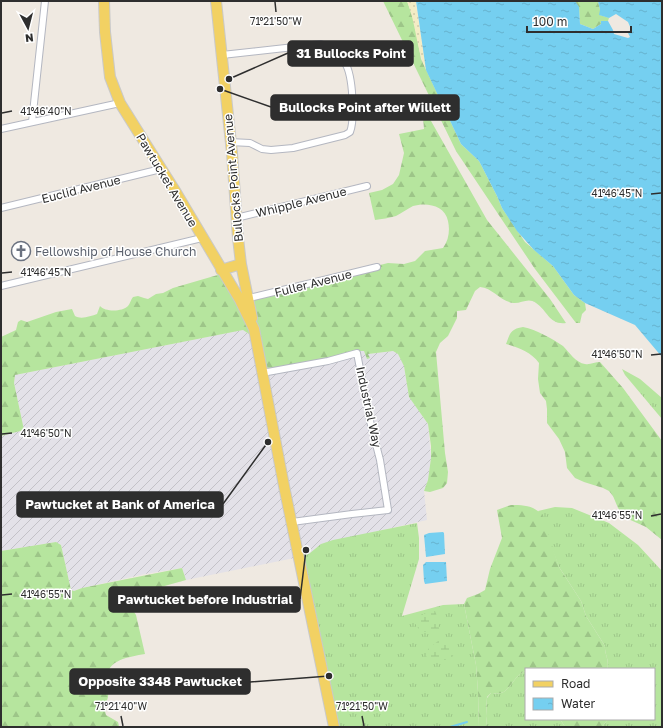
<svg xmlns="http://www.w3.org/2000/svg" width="663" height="728" font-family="'Golos Text',sans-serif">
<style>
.industrial{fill:url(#industrial-furrows)}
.grass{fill:url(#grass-tufts)}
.forest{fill:url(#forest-firs)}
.wetland{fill:url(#wetland-marsh)}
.sand{fill:url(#sand-dots)}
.water{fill:url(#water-ripples)}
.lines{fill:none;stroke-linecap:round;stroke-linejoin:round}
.stream{stroke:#75cff0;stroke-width:2}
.street-casing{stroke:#b4b7c1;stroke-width:8}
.primary-casing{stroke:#c9c9c9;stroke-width:12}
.street{stroke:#fff;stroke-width:6}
.primary{stroke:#f2d163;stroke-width:10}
.ticks{fill:none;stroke:#2e2e2e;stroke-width:1.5}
.labels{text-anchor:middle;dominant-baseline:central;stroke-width:3;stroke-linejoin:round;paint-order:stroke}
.street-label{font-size:12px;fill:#2e2e2e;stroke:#fff}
.worship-label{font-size:12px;fill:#5b616d;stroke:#fff;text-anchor:start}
.ticks-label{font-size:10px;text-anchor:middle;fill:#2e2e2e;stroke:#fff;stroke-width:3;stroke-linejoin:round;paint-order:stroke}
.leader{fill:none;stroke:#2e2e2e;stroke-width:1.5}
.callout-dot{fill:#2e2e2e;stroke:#fff;stroke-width:1.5}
.callout{fill:#2e2e2e;stroke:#2e2e2e;stroke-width:1.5}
.callout-label{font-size:13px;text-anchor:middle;font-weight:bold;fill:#fff}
</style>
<defs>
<pattern id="industrial-furrows" width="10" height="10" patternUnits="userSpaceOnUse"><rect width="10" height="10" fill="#e3e1e8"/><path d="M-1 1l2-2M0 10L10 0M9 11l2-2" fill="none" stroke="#c3c1c7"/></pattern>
<pattern id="grass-tufts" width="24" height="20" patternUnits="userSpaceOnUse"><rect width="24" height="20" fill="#b6e59e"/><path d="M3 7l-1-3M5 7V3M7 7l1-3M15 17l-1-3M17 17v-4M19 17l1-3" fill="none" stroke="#9dc588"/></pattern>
<pattern id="forest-firs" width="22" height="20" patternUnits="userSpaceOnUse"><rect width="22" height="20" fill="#b6e59e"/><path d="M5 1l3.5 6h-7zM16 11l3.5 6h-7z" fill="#9dc588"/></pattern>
<pattern id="wetland-marsh" width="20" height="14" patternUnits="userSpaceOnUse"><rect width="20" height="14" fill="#b6e59e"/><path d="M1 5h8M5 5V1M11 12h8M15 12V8" fill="none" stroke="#9dc588"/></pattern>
<pattern id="sand-dots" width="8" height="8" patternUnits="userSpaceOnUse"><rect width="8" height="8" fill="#f3ecc5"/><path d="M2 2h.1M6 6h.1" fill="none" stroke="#d1cbaa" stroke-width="1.8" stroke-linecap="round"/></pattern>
<pattern id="water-ripples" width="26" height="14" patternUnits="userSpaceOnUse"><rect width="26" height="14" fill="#75cff0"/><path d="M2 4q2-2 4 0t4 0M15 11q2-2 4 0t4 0" fill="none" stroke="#66b2ce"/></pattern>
</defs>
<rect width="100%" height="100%" fill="#efe9e1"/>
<path class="industrial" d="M243 330 255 338 364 351 368 354 393 351 398 354 404 366 409 397 428 424 431 458 428 480 424 491 427 520 321 544 310 553 299 557 191 579 186 580 182 568 145 574 78 589 74 591 71 590 61 545 56 542 1 551V436L24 430 14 383 15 375Z"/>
<path class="grass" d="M622 369 640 379 662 398V419L625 375Z
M555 507 572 508 609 523 638 545 662 571V727H602L608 719H654V669H607C610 660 604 654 605 646L586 616 581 601 559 567 538 511Z
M417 523 419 538V559L402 616 443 605 464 604 476 665 478 692 479 727H334L303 555 310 553 321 544 333 540Z
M526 671V719H560L565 727H487L486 716 487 698 491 693C495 693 498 694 501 693 511 690 514 675 526 671Z"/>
<path class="forest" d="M383 1H407L414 21 421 59 461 144 479 161 497 196 502 208 525 242 553 266 574 295 585 303 586 310 582 314 580 323H576L535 269 456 151Z
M575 1H598L600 10V15L609 18 608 21H601V24L593 29 580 24 579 8Z
M422 105 487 220 550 299 566 323C549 325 548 311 536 303 528 297 521 304 513 303 500 301 493 288 480 287L475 291 466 310 457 311V318L448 336 440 343 436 352 445 453 448 472 447 483 443 488 430 492 424 491 428 480 431 458V446L428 424 409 397 404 366 398 354 393 351 368 354 370 358 367 359 364 351H359L357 354 263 374 255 338 243 330 15 375 14 383 24 430 1 436V337L16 330 18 322 21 320 27 322 56 312 72 309C73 311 74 314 75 316 81 320 91 316 97 314L100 306C105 312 122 312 128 306 130 304 131 299 133 297L138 296 144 298 148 299 156 294 163 293 173 288 221 274 248 302 282 291 312 282 388 263 404 264 415 261 425 251 443 248C449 240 450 230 448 221 445 205 426 202 413 206 407 209 402 213 396 216 390 218 381 219 375 220L369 193 382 190 393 184 399 175 404 153 399 134 424 129Z
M523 327C537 330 551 338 563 346 569 352 576 363 585 364 590 365 595 362 600 362L623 388 662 441V540L646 527 626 518 618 508 613 496 609 491 603 488 584 482 575 478 567 468 565 452 559 439 547 423V409L546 401 540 393 538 379 539 363C531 352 519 348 506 344 510 334 510 329 523 327Z
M511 505C523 505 533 505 542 515L559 567 581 601 586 616 605 646C604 654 610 660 607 669H526V671C514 675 511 690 501 693 498 694 495 693 491 693L487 697 486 716 487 727H479L478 692 476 665 464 604 467 598 478 594 485 590 490 569 502 538 497 510Z
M56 542 61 545 71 590 74 591 82 588 182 568 186 580 161 587 129 604 136 615 145 654C129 657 107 659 106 680 106 694 112 692 104 707L106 715 118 722 119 726 1 727V551Z
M560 719H608L602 727H565Z"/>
<path class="wetland" d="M430 611H435L436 613 442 644 451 643 454 646V654L451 659 431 662 426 660 428 649 438 641 437 632 435 631 422 632 418 628 415 623 418 617Z"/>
<path class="sand" d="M407 1H416V3L426 70C416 48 416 23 407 1Z"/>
<path class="water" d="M416 1H575L579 7 580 24 593 29 601 24V21H608L613 30 614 34 628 38 630 37 628 33 631 29 628 22 616 14 609 18 599 15 600 10 598 1H662V357L635 325 585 303 574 295 553 266 534 250 517 231 502 208 497 196 479 161 461 144 426 70Z
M443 532 444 533 445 554 426 557 424 535 429 533Z
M426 562H446L447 581 425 584 424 581 423 565Z"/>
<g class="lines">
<path class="stream" d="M450 727 467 722"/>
<g class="street-casing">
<path id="street" d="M222 55 321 44C331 49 339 53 345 63 353 75 355 119 350 132L345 135 293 148 271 150 262 149 250 143 230 142
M32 122 45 1
M1 129 120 103
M1 208 161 169
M236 218 367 186
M1 286 202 238
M249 298 377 267
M262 373 328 361 357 353 370 421 380 460 388 510 352 514 292 522"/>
</g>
<g class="primary-casing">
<path id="primary" d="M104 1 105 32 110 77 120 103 177 194 240 300 254 329 285 491 334 727
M216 1 232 153 238 238 241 264 252 318
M221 270 241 264"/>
</g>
<use href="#street" class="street"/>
<use href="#primary" class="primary"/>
</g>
<path class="ticks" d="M275 2 276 12M2 113 12 111M651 194 661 193M2 273 12 272M651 355 661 354M2 434 12 433M651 516 661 514M2 595 12 594M121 716 123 726M362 716 364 726"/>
<defs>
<g id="church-ring" transform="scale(1)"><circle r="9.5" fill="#fff" stroke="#6b7280" stroke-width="1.5"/><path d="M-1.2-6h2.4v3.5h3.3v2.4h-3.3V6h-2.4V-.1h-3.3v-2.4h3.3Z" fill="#6b7280"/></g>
</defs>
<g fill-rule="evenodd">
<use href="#church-ring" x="21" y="251"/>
</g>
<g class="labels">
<g class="street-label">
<text transform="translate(233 178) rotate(-95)">Bullocks Point Avenue</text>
<text transform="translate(167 180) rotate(59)">Pawtucket Avenue</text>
<text transform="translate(81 189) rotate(-14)">Euclid Avenue</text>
<text transform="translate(301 202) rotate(-14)">Whipple Avenue</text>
<text transform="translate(313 283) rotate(-14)">Fuller Avenue</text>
<text transform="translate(369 407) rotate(78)">Industrial Way</text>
</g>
<g class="worship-label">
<text x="35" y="251">Fellowship of House Church</text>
</g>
</g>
<g class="ticks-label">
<text x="276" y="25">71°21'50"W</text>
<text x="46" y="115">41°46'40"N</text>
<text x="617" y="197">41°46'45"N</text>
<text x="46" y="276">41°46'45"N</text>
<text x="617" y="358">41°46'50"N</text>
<text x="46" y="437">41°46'50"N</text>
<text x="617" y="519">41°46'55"N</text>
<text x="46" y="598">41°46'55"N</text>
<text x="121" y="710">71°21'40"W</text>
<text x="362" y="710">71°21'50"W</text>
</g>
<path class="leader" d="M229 79L288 53M220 89L271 107M268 442L223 504M306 550L300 599M329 676L250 682"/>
<g class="callout-dot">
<circle cx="229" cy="79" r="4"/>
<circle cx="220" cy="89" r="4"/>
<circle cx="268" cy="442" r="4"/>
<circle cx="306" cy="550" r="4"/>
<circle cx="329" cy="676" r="4"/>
</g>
<g class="callout">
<rect x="288" y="41" width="125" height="25" rx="4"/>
<rect x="271" y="95" width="188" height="25" rx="4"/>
<rect x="17" y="492" width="206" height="25" rx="4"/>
<rect x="109" y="587" width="191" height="25" rx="4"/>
<rect x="70" y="669" width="180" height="25" rx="4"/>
</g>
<g class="callout-label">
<text x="351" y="58">31 Bullocks Point</text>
<text x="365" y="112">Bullocks Point after Willett</text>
<text x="120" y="509">Pawtucket at Bank of America</text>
<text x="205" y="604">Pawtucket before Industrial</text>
<text x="160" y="686">Opposite 3348 Pawtucket</text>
</g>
<rect width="663" height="728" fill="none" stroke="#2e2e2e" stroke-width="4"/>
<rect x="525" y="668" width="130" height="52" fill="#ffffff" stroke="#ababab"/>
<rect x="533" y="681" width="20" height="6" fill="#f2d163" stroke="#ababab"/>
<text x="561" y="688" font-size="12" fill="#2e2e2e">Road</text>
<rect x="533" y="698" width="20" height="12" fill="url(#water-ripples)" stroke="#ababab"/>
<text x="561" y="708" font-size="12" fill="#2e2e2e">Water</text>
<g transform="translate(28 28) rotate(173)" stroke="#ffffff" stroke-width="3" paint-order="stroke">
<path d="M0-3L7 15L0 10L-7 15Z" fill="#2e2e2e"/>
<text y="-6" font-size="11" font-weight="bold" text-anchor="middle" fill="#2e2e2e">N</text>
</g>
<path d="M527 26v6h104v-6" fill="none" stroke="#2e2e2e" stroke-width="2"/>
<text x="533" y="26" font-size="12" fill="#2e2e2e" stroke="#ffffff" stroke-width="3" paint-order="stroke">100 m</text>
</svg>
